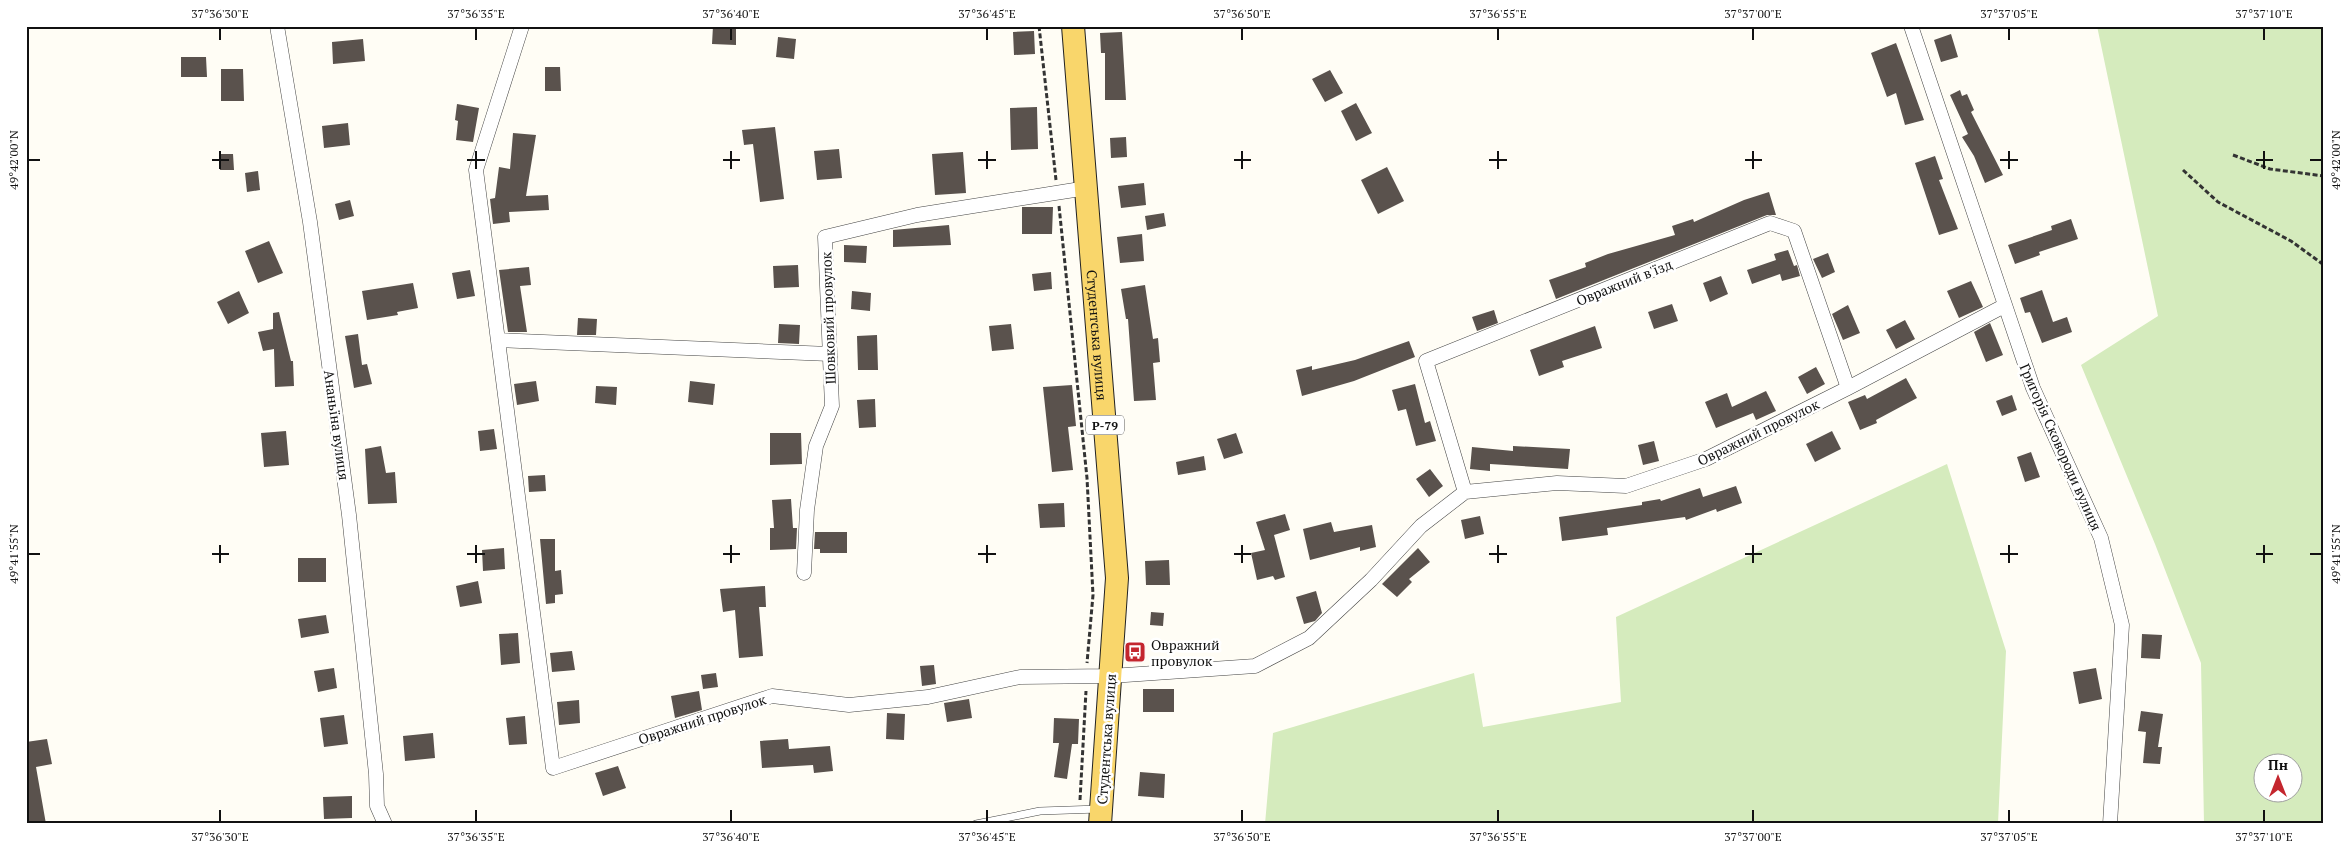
<svg xmlns="http://www.w3.org/2000/svg" width="2350" height="850" font-family="'PT Serif',serif">
<style>
.green{fill:#d5ebbd;fill-rule:evenodd}
.building{fill:#5a524d}
.lines{fill:none;stroke-linecap:round;stroke-linejoin:round}
.service-casing{stroke:#444;stroke-width:8}
.minor-casing{stroke:#444;stroke-width:15}
.primary-casing{stroke:#222;stroke-width:24}
.path{stroke:#333;stroke-width:3;stroke-dasharray:5 2.5;stroke-linecap:butt}
.service{stroke:#fff;stroke-width:7}
.minor{stroke:#fff;stroke-width:14}
.primary{stroke:#f9d66b;stroke-width:22}
.ticks{fill:none;stroke:#111;stroke-width:2}
.labels{text-anchor:middle;dominant-baseline:central;stroke-width:5;stroke-linejoin:round;paint-order:stroke}
.shield{fill:#fff;stroke:#585858;stroke-width:1}
.shield-label{font-size:12px;font-weight:bold;fill:#111}
.street-label{font-size:14px;fill:#111;stroke:#fff}
.poi-label{font-size:14px;fill:#111;stroke:#fff;text-anchor:start}
.neatline{fill:none;stroke:#111;stroke-width:2}
.ticks-label{font-size:12px;text-anchor:middle;fill:#111}
</style>
<rect width="100%" height="100%" fill="#fffdf5"/>
<path class="green" d="M2097 26H2324V824H2204L2201 663 2155 544 2081 365 2158 316ZM2292 762V792H2262V762Z
M1947 464 2006 651 1998 824H1265L1273 733 1474 673 1483 727 1621 702 1616 617Z"/>
<path class="building" d="M713 26H736V45L712 44Z
M1034 31 1035 54 1014 55 1013 32Z
M1122 32 1126 100H1105V53H1101L1100 33Z
M1951 34 1958 57 1941 62 1934 40Z
M778 37 796 39 794 59 776 57Z
M363 39 365 61 333 64 332 42Z
M1896 43 1924 120 1905 125 1896 93 1887 97 1871 53Z
M181 57H206L207 77H181Z
M545 67H560L561 91H545Z
M221 69H243L244 101H221Z
M1330 70 1343 93 1325 102 1312 79Z
M1960 90 1962 96 1967 94 1974 110 1971 112 2003 175 1985 183 1974 156 1962 137 1968 134 1950 95Z
M1356 103 1372 133 1356 141 1341 111Z
M457 104 479 108 473 142 456 140 458 121 455 120Z
M1037 107 1038 149 1011 150 1010 108Z
M348 123 350 145 324 148 322 126Z
M775 127 784 199 760 202 753 144 744 145 742 130Z
M513 133 536 135 526 196 548 195 549 210 509 212 510 222 493 224 490 199 495 198 499 167 510 169Z
M1126 137 1127 157 1111 158 1110 138Z
M839 149 842 178 817 180 814 151Z
M963 152 966 193 935 195 932 154Z
M219 154H233L234 170H220Z
M1935 156 1943 179 1939 180 1958 229 1939 235 1915 163Z
M1387 167 1404 201 1378 214 1361 180Z
M258 171 260 190 247 192 245 173Z
M1144 183 1146 205 1121 208 1118 186Z
M1769 192 1776 215H1767L1556 299 1549 280 1586 267 1585 263 1608 254 1675 235 1672 226 1693 219 1694 222 1744 200Z
M350 200 354 216 339 220 335 204Z
M1022 207H1053L1052 234H1022Z
M1164 213 1166 226 1147 230 1145 216Z
M2071 219 2078 239 2039 252 2040 255 2015 264 2008 245 2052 230 2051 226Z
M949 225 951 245 893 247V230Z
M1142 234 1144 261 1120 263 1117 237Z
M269 241 283 273 258 283 245 251Z
M844 245 867 246 866 263 844 262Z
M1788 250 1794 266 1797 265 1800 276 1782 281 1780 274 1752 284 1747 270 1776 260 1774 254Z
M1828 253 1835 272 1822 278 1813 259Z
M798 265 799 287 774 288 773 266Z
M529 267 531 285 520 286 527 332H508L499 270Z
M470 270 475 296 457 299 452 273Z
M1051 272 1052 289 1034 291 1032 274Z
M1721 276 1728 294 1710 302 1703 283Z
M1971 281 1983 307 1959 318 1947 291Z
M413 283 418 308 397 312 398 315 367 320 362 291Z
M1145 285 1153 339 1158 338 1160 362 1153 363 1156 400 1134 401 1128 319H1126L1121 289Z
M2042 290 2053 322 2067 317 2072 332 2042 343 2030 312 2025 313 2020 298Z
M239 291 249 313 228 324 217 302Z
M852 291 871 293 870 311 851 309Z
M1672 304 1678 321 1654 329 1648 312Z
M1848 305 1860 333 1843 340 1832 314Z
M1494 310 1498 323 1477 331 1472 317Z
M279 312 291 361H293L294 386 275 387 274 349 263 351 258 332 273 329V313Z
M578 318 597 319 596 335H577Z
M1905 320 1915 339 1896 349 1886 330Z
M1990 323 2003 355 1986 362 1974 332Z
M779 324 800 325 799 344 778 343Z
M1011 324 1014 349 992 351 989 326Z
M1595 326 1602 348 1562 361 1564 367 1539 376 1530 350Z
M358 334 362 365 367 364 372 384 354 388 345 336Z
M877 335 878 370H858L857 336Z
M1409 341 1415 357 1354 381 1302 396 1296 370 1312 366V370L1355 360Z
M1816 367 1825 384 1807 394 1798 377Z
M1906 378 1917 398 1876 420 1877 423 1860 430 1848 402 1865 395 1867 399Z
M536 381 539 401 517 405 514 384Z
M690 381 715 384 713 405 688 402Z
M1415 384 1425 423 1430 421 1436 441 1416 446 1406 409 1398 411 1392 390Z
M1072 385 1076 426 1068 427 1073 470 1052 472 1043 387Z
M596 386 617 387 616 405 595 403Z
M1766 391 1776 411 1756 420 1753 413 1716 428 1705 402 1727 393 1732 407Z
M2012 395 2017 410 2002 416 1996 401Z
M875 399 876 427 859 428 857 400Z
M494 429 497 449 480 451 478 431Z
M286 431 289 465 264 467 261 433Z
M1832 431 1841 449 1815 462 1806 444Z
M770 433H801L802 464 770 465Z
M1236 433 1243 453 1224 459 1217 439Z
M1654 441 1659 461 1643 465 1638 445Z
M381 446 386 473 395 472 397 503 368 504 365 449Z
M1513 446 1570 449 1568 469 1490 464V471L1470 469 1472 447 1513 451Z
M2031 452 2040 477 2025 482 2017 457Z
M1204 456 1206 470 1178 475 1176 462Z
M1430 469 1443 486 1429 497 1416 479Z
M545 475 546 491 529 492 528 476Z
M1736 486 1742 503 1717 512 1716 509 1686 520 1685 517 1607 528 1608 535 1562 541 1559 517 1642 505V502L1660 499 1661 501 1700 488 1703 497Z
M791 499 793 528H797L796 549 770 550V528H774L772 500Z
M1064 503 1065 527 1040 528 1038 504Z
M1285 514 1290 530 1274 535 1285 577 1275 580 1273 576 1257 580 1251 553 1265 550 1256 522Z
M1480 516 1484 534 1465 539 1461 520Z
M1331 522 1334 532 1372 525 1376 547 1360 551V547L1310 560 1303 529Z
M815 532H847V553H820V549H814Z
M540 539H555V571L561 570 563 594 555 595V603L546 604Z
M504 548 505 569 483 571 482 550Z
M1418 548 1430 562 1409 579 1412 582 1397 597 1382 584Z
M298 558H326V582H298Z
M1169 560 1170 585H1146L1145 561Z
M478 581 482 603 460 607 456 586Z
M765 586 766 607H759L763 656 739 658 735 610 723 612 720 589Z
M1316 591 1322 613 1315 621 1304 624 1296 597Z
M1151 612 1164 613 1163 626 1150 625Z
M326 615 329 633 301 638 298 619Z
M518 633 520 663 501 665 499 634Z
M2142 634 2162 635 2160 659 2141 658Z
M572 651 575 670 552 672 550 653Z
M934 665 936 684 922 686 920 666Z
M334 668 337 688 318 692 314 671Z
M2096 668 2102 699 2079 704 2073 672Z
M716 673 718 687 703 689 701 675Z
M1143 689H1174V712H1143Z
M699 691 702 710 675 718 671 696Z
M969 699 972 718 947 722 944 703Z
M579 700 580 723 559 725 557 702Z
M2141 711 2163 714 2158 747H2162L2160 764 2143 763 2146 732 2138 731Z
M887 713 905 714 904 740 886 739Z
M344 715 348 744 324 747 320 718Z
M525 716 527 744 509 745 506 718Z
M1054 718 1079 719 1078 744H1072L1067 779 1054 777 1059 743H1053Z
M433 733 435 758 405 761 403 736Z
M47 739 52 764 36 767 46 824H26V742Z
M788 739 789 749 830 746 833 771 814 773 813 765 762 768 760 741Z
M618 766 626 788 603 796 595 773Z
M1140 772 1165 774 1164 798 1138 796Z
M352 796V818L324 819 323 797Z"/>
<g class="lines">
<g class="service-casing">
<path id="service" d="M976 824 1040 811 1099 809"/>
</g>
<g class="minor-casing">
<path id="minor" d="M277 26 310 222 349 515 376 774 377 806 385 824
M522 26 476 170 553 768 772 696 849 705 928 697 1020 677 1111 676 1255 666 1309 638 1371 580 1421 526 1465 492 1557 483 1626 486 1706 459 1848 388 2004 306
M1911 26 2033 388 2101 538 2122 625 2110 824
M498 340 830 354
M1465 492 1426 361 1770 223 1794 231 1848 388
M804 573 807 510 816 446 832 406 825 237 917 215 1087 188"/>
</g>
<g class="primary-casing">
<g id="primary">
<path id="s1" d="M1073 26 1117 578 1100 824"/>
</g>
</g>
<path class="path" d="M1039 26 1056 180
M2233 155 2270 169 2324 176
M2183 170 2218 202 2291 241 2324 265
M1059 206 1087 478 1093 595 1087 663
M1080 800 1086 691"/>
<use href="#service" class="service"/>
<use href="#minor" class="minor"/>
<use href="#primary" class="primary"/>
</g>
<path class="ticks" d="M220 28V40M476 28V40M731 28V40M987 28V40M1242 28V40M1498 28V40M1753 28V40M2009 28V40M2264 28V40M220 151V169M476 151V169M731 151V169M987 151V169M1242 151V169M1498 151V169M1753 151V169M2009 151V169M2264 151V169M28 160H40M212 160H229M467 160H485M723 160H740M978 160H996M1234 160H1251M1489 160H1507M1745 160H1762M2000 160H2018M2256 160H2273M2310 160H2322M220 545V563M476 545V563M731 545V563M987 545V563M1242 545V563M1498 545V563M1753 545V563M2009 545V563M2264 545V563M28 554H40M212 554H229M467 554H485M723 554H740M978 554H996M1234 554H1251M1489 554H1507M1745 554H1762M2000 554H2018M2256 554H2273M2310 554H2322M220 810V822M476 810V822M731 810V822M987 810V822M1242 810V822M1498 810V822M1753 810V822M2009 810V822M2264 810V822"/>
<defs>
<g id="bus-square" transform="scale(1.125)"><rect x="-9" y="-9" width="18" height="18" rx="4" fill="#c4262e" stroke="#fff"/><path d="M-5-6H5V4H4V6H2V4H-2V6H-4V4H-5ZM-3.5-4V0h7V-4ZM-3.5 1.2v1.5H-2V1.2ZM2 1.2v1.5H3.5V1.2Z" fill="#fff"/></g>
</defs>
<g fill-rule="evenodd">
<use href="#bus-square" x="1135" y="652"/>
</g>
<g class="labels">
<rect class="shield" x="1086" y="415.5" width="38" height="19" rx="4"/>
<g class="shield-label">
<text x="1105" y="425">Р-79</text>
</g>
<g class="street-label">
<text transform="translate(1624 282) rotate(-22)">Овражний в'їзд</text>
<text transform="translate(828 318) rotate(-92)">Шовковий провулок</text>
<text stroke="none"><textPath href="#s1" startOffset="310">Студентська вулиця</textPath></text>
<text transform="translate(337 425) rotate(82)">Ананьїна вулиця</text>
<text transform="translate(1758 432) rotate(-26)">Овражний провулок</text>
<text transform="translate(2061 447) rotate(66)">Григорія Сковороди вулиця</text>
<text transform="translate(702 719) rotate(-18)">Овражний провулок</text>
<text transform="translate(1106 739) rotate(-86)">Студентська вулиця</text>
</g>
<g class="poi-label">
<text x="1151" y="644">Овражний<tspan x="1151" dy="16">провулок</tspan></text>
</g>
</g>
<rect width="2350" height="850" fill="none" stroke="#ffffff" stroke-width="55"/>
<g transform="translate(2278 778)"><circle r="24" fill="#ffffff" stroke="#a0a0a0"/>
<path d="M0-4L9 19L0 12L-9 19Z" fill="#c4262e"/>
<text y="-8" font-size="14" font-weight="bold" text-anchor="middle" fill="#111111">Пн</text>
</g>
<rect x="28" y="28" width="2294" height="794" class="neatline"/>
<g class="ticks-label">
<text x="220" y="18">37°36'30"E</text>
<text x="476" y="18">37°36'35"E</text>
<text x="731" y="18">37°36'40"E</text>
<text x="987" y="18">37°36'45"E</text>
<text x="1242" y="18">37°36'50"E</text>
<text x="1498" y="18">37°36'55"E</text>
<text x="1753" y="18">37°37'00"E</text>
<text x="2009" y="18">37°37'05"E</text>
<text x="2264" y="18">37°37'10"E</text>
<text transform="translate(14 160) rotate(-90)" y="4">49°42'00"N</text>
<text transform="translate(2336 160) rotate(-90)" y="4">49°42'00"N</text>
<text transform="translate(14 554) rotate(-90)" y="4">49°41'55"N</text>
<text transform="translate(2336 554) rotate(-90)" y="4">49°41'55"N</text>
<text x="220" y="841">37°36'30"E</text>
<text x="476" y="841">37°36'35"E</text>
<text x="731" y="841">37°36'40"E</text>
<text x="987" y="841">37°36'45"E</text>
<text x="1242" y="841">37°36'50"E</text>
<text x="1498" y="841">37°36'55"E</text>
<text x="1753" y="841">37°37'00"E</text>
<text x="2009" y="841">37°37'05"E</text>
<text x="2264" y="841">37°37'10"E</text>
</g>
</svg>
